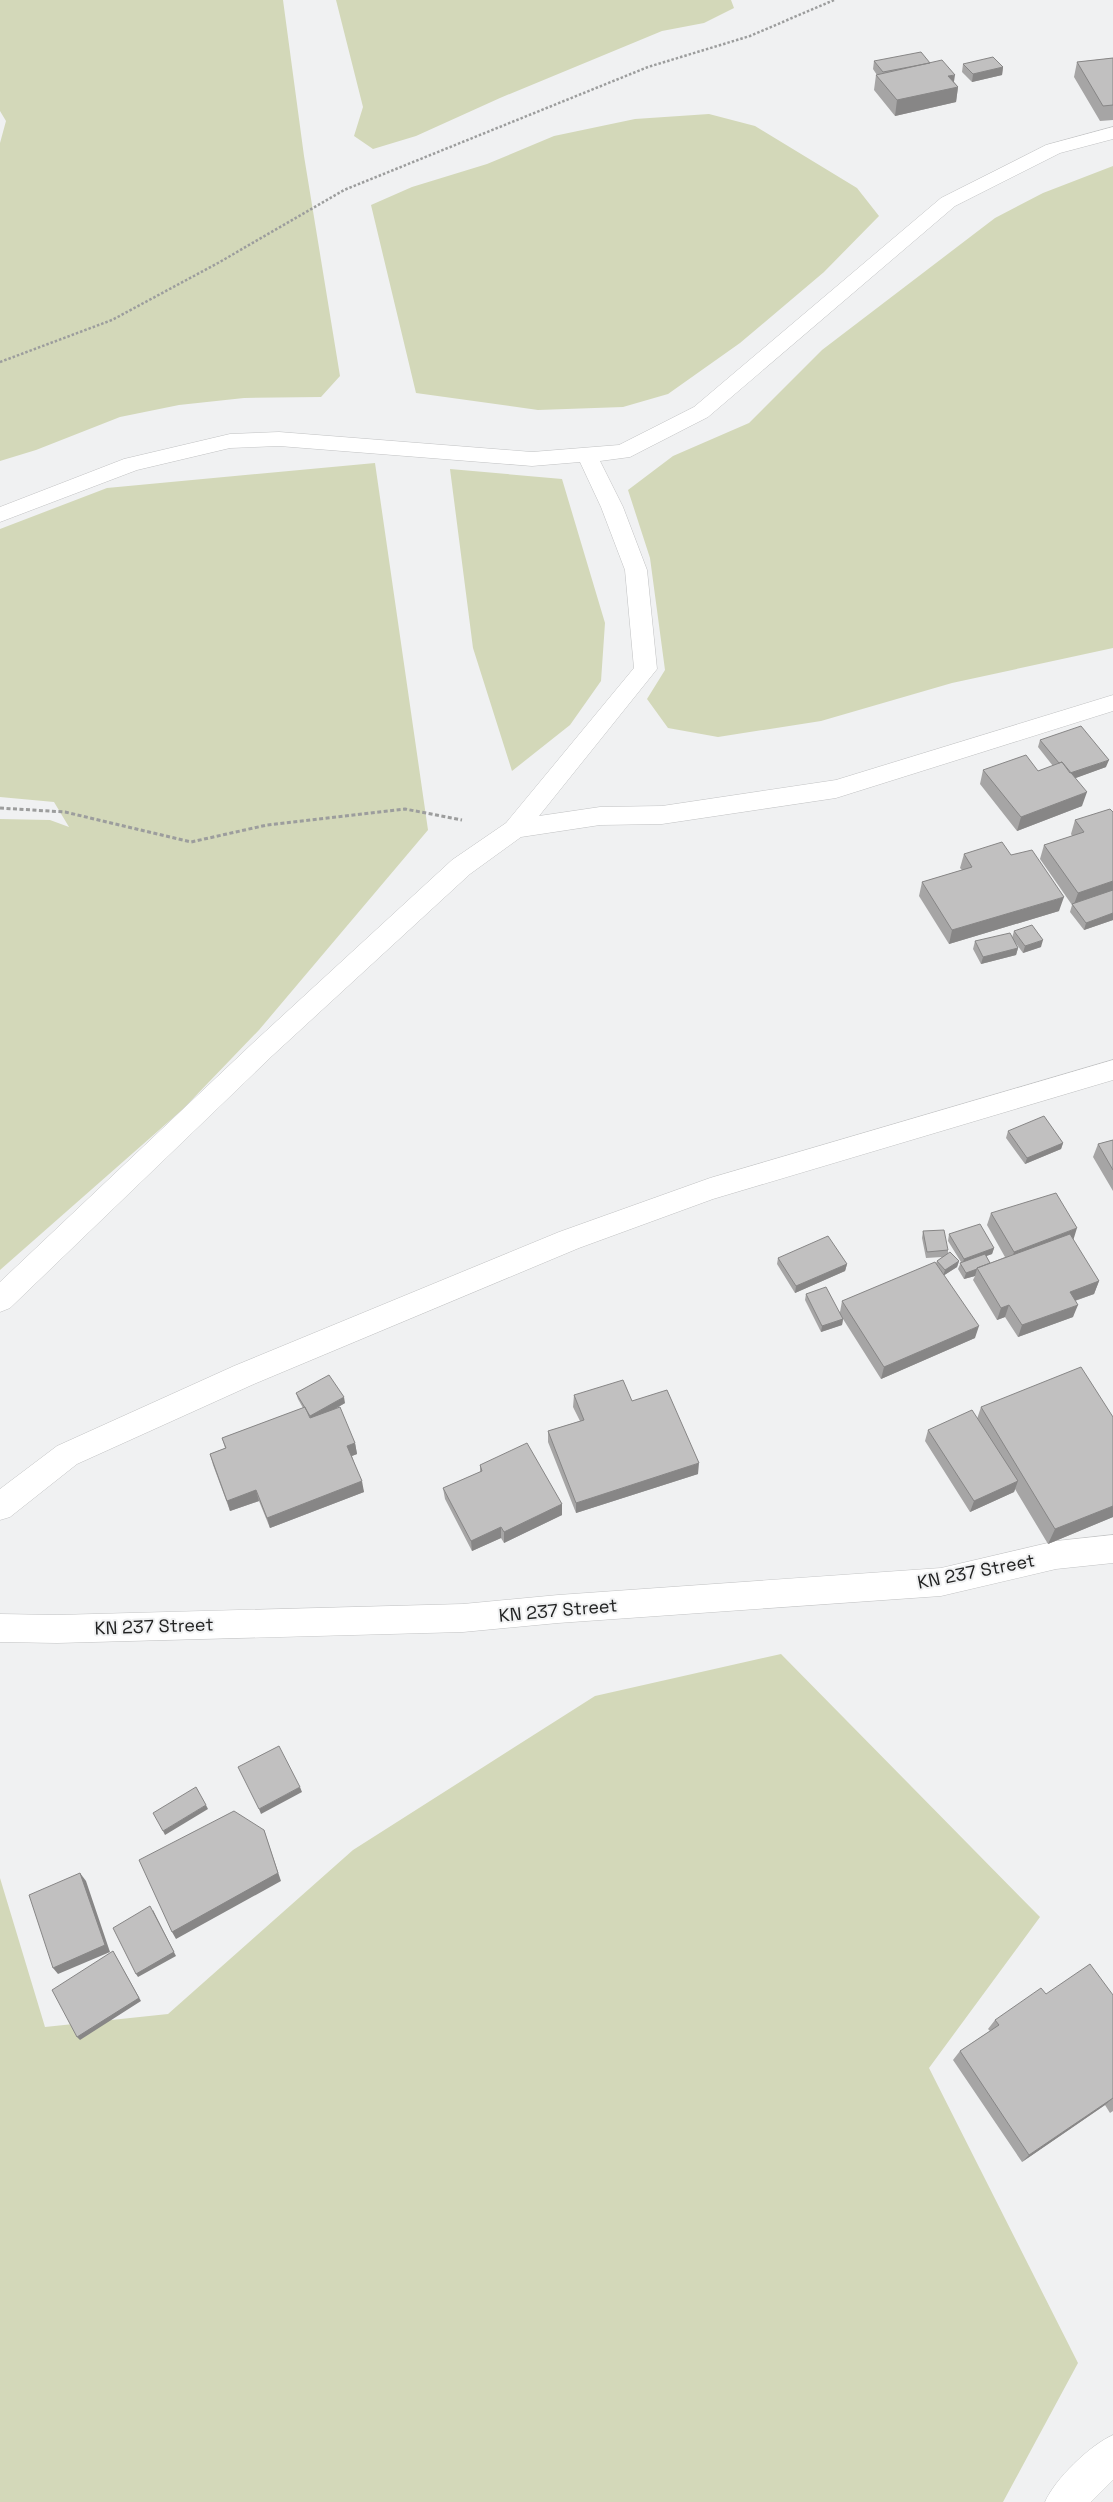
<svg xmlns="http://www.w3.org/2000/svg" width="1113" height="2502" font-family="'Space Grotesk',sans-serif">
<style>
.green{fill:#d3d8b9}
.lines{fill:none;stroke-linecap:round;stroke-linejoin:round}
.minor-casing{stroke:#c1c2c3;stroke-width:1}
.path-far1{stroke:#9c9d9d;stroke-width:2.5;stroke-dasharray:2.5 2;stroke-linecap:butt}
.path{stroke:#9c9d9d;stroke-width:3;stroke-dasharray:4 2.5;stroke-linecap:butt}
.minor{fill:#fff;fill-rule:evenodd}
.wall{fill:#a6a5a5}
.shaded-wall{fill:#878686}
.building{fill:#c1c0c0;stroke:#878686}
.labels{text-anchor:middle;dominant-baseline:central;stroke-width:4;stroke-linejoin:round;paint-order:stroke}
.street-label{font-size:18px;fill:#222323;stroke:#f0f1f2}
</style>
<rect width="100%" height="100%" fill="#f0f1f2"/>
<path class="green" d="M0 0H283L304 156 340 376 321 397 244 398 179 405 120 417 36 450 0 461V143L6 121 0 111Z
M336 0H731L734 8 704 23 662 31 500 98 416 136 373 149 354 136 363 107Z
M709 114 755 126 857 188 879 216 824 272 740 343 668 394 623 407 538 410 416 393 371 205 412 187 487 164 554 136 635 119Z
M1113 166V648L952 683 821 721 718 737 668 728 647 699 665 670 650 558 628 490 673 456 749 423 822 350 995 218 1043 193Z
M375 463 428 830 259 1030 183 1109 0 1270V819L50 820 69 827 54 802 0 797V529L107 488Z
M450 469 562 479 605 623 601 681 570 725 512 771 473 648Z
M781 1654 1040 1917 929 2068 1078 2363 1003 2502H0V1878L45 2027 168 2014 353 1850 595 1696Z"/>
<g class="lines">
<g class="minor-casing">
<path id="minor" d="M1113 127V139L1060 153 955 206 708 417 630 457 600 461 623 507 647 570 657 669 539 816 600 807 662 806 836 780 1113 695V711L836 798 662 824 600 825 521 837 470 874 272 1056 10 1308 0 1312V1282L254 1042 452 860 506 823 634 668 625 570 601 507 580 462 532 466 279 446 230 448 137 470 0 522V507L124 459 230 434 279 432 532 452 619 445 694 407 941 198 1046 145Z
M1113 1060V1080L713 1199 579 1248 254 1384 77 1464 10 1517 0 1520V1489L57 1446 234 1366 559 1232 710 1178Z
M1113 1535V1563L1056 1569 941 1596 558 1623 463 1632 57 1643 0 1642V1614L57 1615 463 1604 558 1595 941 1568 1056 1541Z
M1113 2435V2480L1091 2502H1045C1055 2479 1090 2445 1113 2435Z"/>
</g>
<path class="path-far1" d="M0 362 112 320 218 263 344 190 648 67 750 36 834 0"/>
<path class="path" d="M0 808 65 812 191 842 267 825 405 809 462 820"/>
<use href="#minor" class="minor"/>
</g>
<path class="wall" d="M1113 58V120L1100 121 1074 77 1077 62Z
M874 61 930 63 954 82 958 87 956 102 895 116 874 90 876 75H877L873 69Z
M963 64 1003 67 1002 75 972 82 962 72Z
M1040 740 1106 767 1075 778 1082 806 1017 831 980 784 983 770 1038 771 1053 766 1038 747Z
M1113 812V920L1084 930 1070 912 1072 905 1040 859 1044 845 1072 836 1071 834 1075 820Z
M964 854 1011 855 1059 911 949 944 919 896 922 882 962 870 960 868Z
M1014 931 1041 947 1023 953 1015 942 1018 948 1016 955 981 964 973 949 975 941 1012 938Z
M1008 1131 1063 1143 1061 1149 1025 1164 1006 1138Z
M1113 1140V1191L1093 1157 1098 1144Z
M991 1213 1073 1240 1099 1281 1094 1294 1075 1301 1073 1317 1018 1337 1005 1317 997 1320 973 1280 975 1276 964 1279 958 1269 961 1262 948 1241 949 1234 994 1248 992 1254 986 1256 990 1263 1005 1257 987 1225Z
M923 1231 948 1250V1253L959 1261 957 1267 944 1275 975 1338 881 1379 843 1319 842 1325 821 1332 805 1300 806 1294 840 1312 842 1301 936 1263 937 1261 942 1257 926 1258 922 1238Z
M778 1258 847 1264 845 1271 795 1293 777 1264Z
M296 1393 345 1403 335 1409 355 1443 357 1454 352 1456 364 1492 270 1528 259 1501 230 1511 213 1465 210 1454 225 1448 222 1438 303 1408 298 1399Z
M574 1395 632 1401 698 1474 576 1513 548 1442V1431L580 1421 573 1407Z
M981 1407 1113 1417V1517L1048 1544 1015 1489 1014 1492 970 1512 925 1441 928 1430 977 1419Z
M480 1465 562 1504V1515L504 1543 501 1538 472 1551 445 1499 443 1488 480 1472Z
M1046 1994 1113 1995V2111L1110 2113 1105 2105 1022 2162 953 2060 960 2051 990 2031 988 2029 995 2020Z"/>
<path class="shaded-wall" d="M1003 67 1002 75 972 82 973 74Z
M955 75 953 88 958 87 956 102 895 116 897 100 948 76Z
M1109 760 1106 767 1065 782 1067 774Z
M1087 792 1082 806 1017 831 1021 817Z
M1113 881V894L1073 907 1078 893Z
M1064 897 1059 911 949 944 952 930Z
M1113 913V920L1084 930 1086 923Z
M1043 940 1041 947 1023 953 1025 946Z
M1018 948 1016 955 981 964 983 957Z
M1063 1143 1061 1149 1025 1164 1027 1158Z
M1077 1228 1073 1241 1009 1265 1014 1252Z
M994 1248 992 1254 962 1265 964 1259Z
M959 1261 957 1267 943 1276 945 1270Z
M847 1264 845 1271 795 1293 796 1286Z
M977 1269 975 1276 964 1279 966 1273Z
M1099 1281 1094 1294 1065 1304 1070 1292Z
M1009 1305 1005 1317 997 1320 1001 1308Z
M1078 1305 1073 1317 1018 1337 1022 1325Z
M843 1319 842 1325 821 1332 822 1326Z
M979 1326 975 1338 881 1379 884 1367Z
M344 1397 345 1403 312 1422 310 1416Z
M355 1443 357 1454 349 1457 347 1446Z
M699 1463 698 1474 576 1513V1503Z
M362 1481 364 1492 270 1528 267 1518Z
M1018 1481 1014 1492 970 1512 974 1501Z
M256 1490 259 1501 230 1511 227 1501Z
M562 1504V1515L504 1543V1532Z
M1113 1506V1517L1048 1544 1055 1529Z
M501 1527V1538L472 1551 471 1541Z
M300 1787 302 1792 261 1814 259 1809Z
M206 1805 208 1809 165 1835 163 1831Z
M264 1830 281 1881 176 1939 172 1932Z
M80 1873 86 1881 110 1952 58 1974 53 1968Z
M153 1910 176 1956 138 1977 136 1974Z
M113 1951 141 2001 80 2040 77 2037Z
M1113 2098 1105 2105 1022 2162 1029 2155Z"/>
<path class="building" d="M921 52 930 63 883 72 874 61Z
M993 57 1003 67 973 74 963 64Z
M1113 58V105L1103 106 1077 62Z
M942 60 955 75 948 76 958 87 897 100 876 75Z
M1081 726 1109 760 1070 773 1062 762 1059 763 1040 740Z
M1026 755 1038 771 1062 762 1087 792 1021 817 983 770Z
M1110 809 1113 812V881L1078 893 1044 845 1084 832 1075 820Z
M1002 842 1011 855 1032 850 1064 897 952 930 922 882 972 867 964 854Z
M1113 890V913L1086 923 1072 904Z
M1032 925 1043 940 1025 946 1014 931Z
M1010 933 1018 948 983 957 975 941Z
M1044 1116 1063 1143 1027 1158 1008 1131Z
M1113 1140V1170L1098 1144Z
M1056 1193 1077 1228 1014 1252 991 1213Z
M980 1224 994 1248 964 1259 949 1234Z
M944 1230 948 1250 927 1252 923 1231Z
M1070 1234 1099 1281 1070 1292 1078 1305 1022 1325 1009 1305 1001 1308 977 1268Z
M828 1236 847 1264 796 1286 778 1258Z
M950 1252 959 1261 945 1270 937 1261Z
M985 1254 990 1263 977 1268V1269L966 1273 960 1263Z
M935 1262 979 1326 884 1367 842 1301Z
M826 1287 843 1319 822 1326 806 1294Z
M1081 1367 1113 1417V1506L1055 1529 981 1407Z
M329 1375 344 1397 310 1416 296 1393Z
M623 1380 632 1401 667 1390 699 1463 576 1503 548 1431 584 1420 574 1395Z
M305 1407 310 1418 340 1407 355 1443 347 1446 362 1481 267 1518 256 1490 227 1501 210 1454 226 1448 222 1438Z
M972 1410 1018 1481 974 1501 928 1430Z
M527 1443 562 1504 504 1532 501 1527 471 1541 443 1488 482 1471 480 1465Z
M279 1746 300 1787 259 1809 238 1767Z
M196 1787 206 1805 163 1831 153 1813Z
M234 1811 264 1830 278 1873 172 1932 139 1860Z
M80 1873 105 1945 53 1968 29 1895Z
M150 1906 174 1952 136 1974 113 1928Z
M113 1951 139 1998 77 2037 52 1990Z
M1090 1964 1113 1995V2098L1029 2155 960 2051 999 2025 995 2020 1041 1988 1046 1994Z"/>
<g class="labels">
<g class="street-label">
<text transform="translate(976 1571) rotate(-11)">KN 237 Street</text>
<text transform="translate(558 1610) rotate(-5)">KN 237 Street</text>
<text transform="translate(154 1626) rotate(-2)">KN 237 Street</text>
</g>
</g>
</svg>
